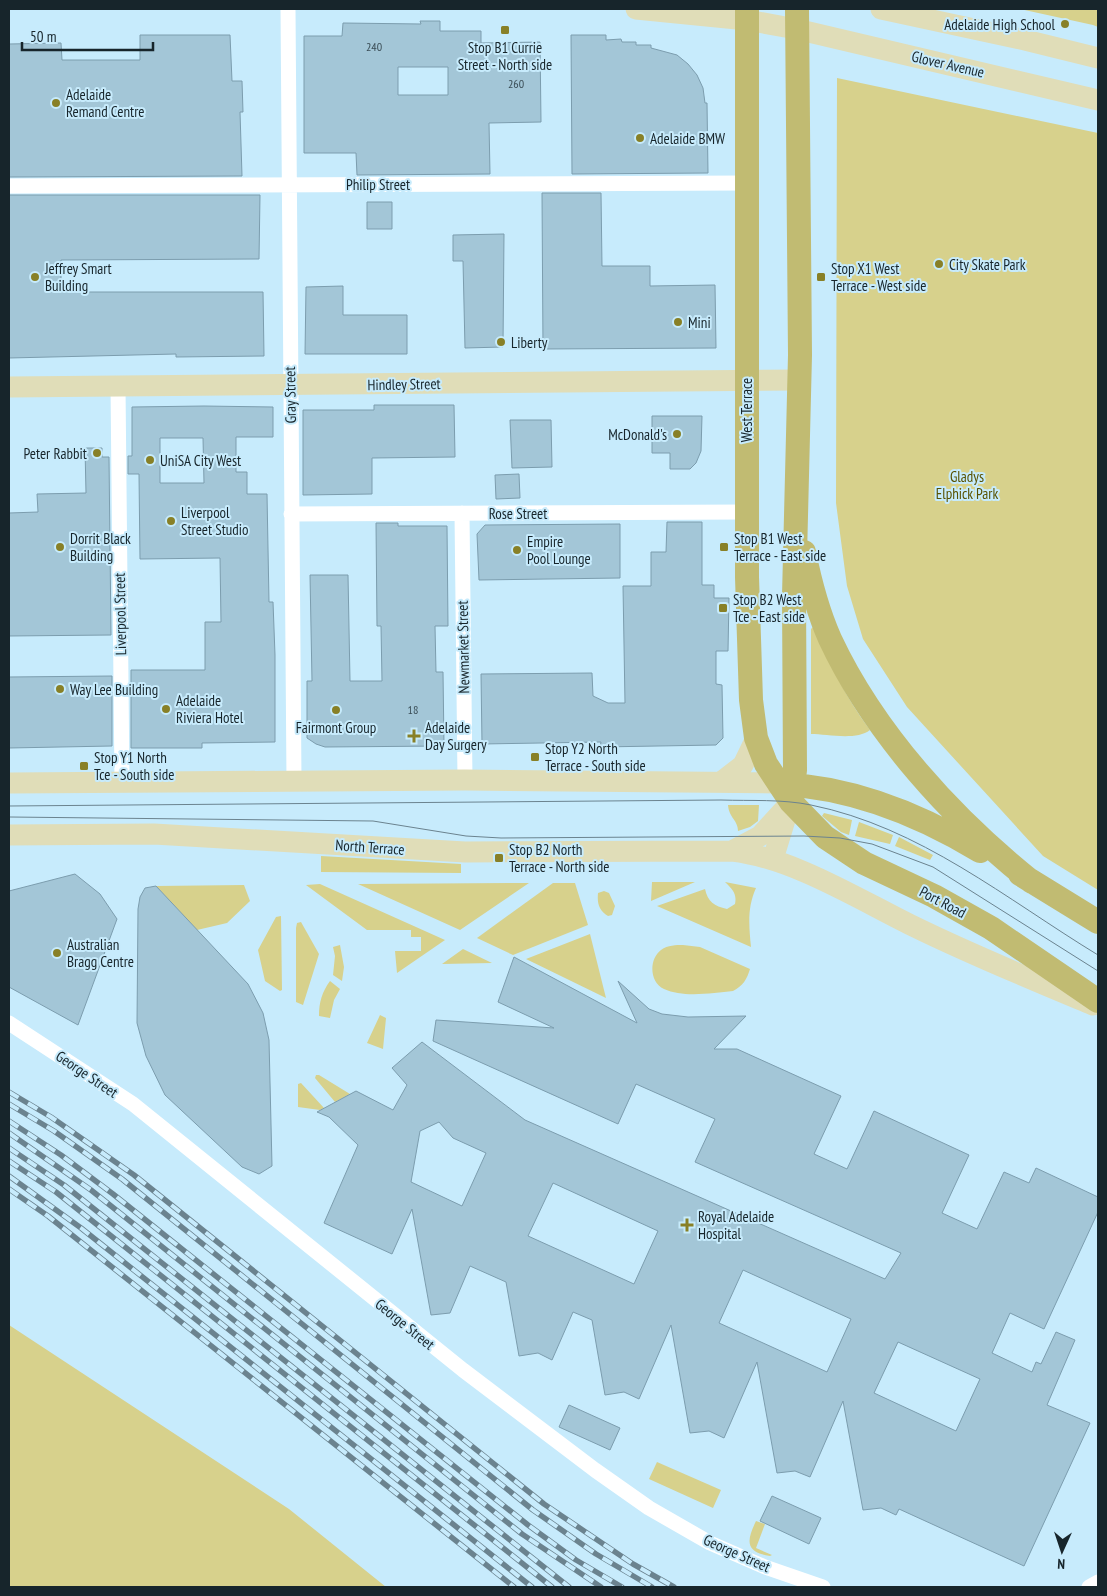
<svg xmlns="http://www.w3.org/2000/svg" width="1107" height="1596" font-family="'PT Sans Narrow',sans-serif">
<style>
.green{fill:#d7d18c}
.building{fill:#a3c6d7;stroke:#7c9dae;fill-rule:evenodd}
.lines{fill:none;stroke-linecap:round;stroke-linejoin:round}
.street{stroke:#fff;stroke-width:15}
.secondary{stroke:#e0ddb8;stroke-width:21}
.primary{stroke:#c1bb72;stroke-width:24}
.tram{stroke:#6b838f;stroke-width:1}
.rail-casing{stroke:#6b838f;stroke-width:5.5}
.rail{stroke:#c7ebfc;stroke-width:4;stroke-dasharray:11;stroke-linecap:butt}
.poi-dot{fill:#888027;stroke:#c7ebfc;stroke-width:2}
.labels{text-anchor:middle;dominant-baseline:central;stroke-width:4;stroke-linejoin:round;paint-order:stroke}
.number-label{font-size:12px;fill:#3a4d56}
.poi-label{font-size:15px;fill:#17252b;stroke:#c7ebfc;text-anchor:start}
.street-label{font-size:15px;fill:#17252b;stroke:#c7ebfc}
.park-label{font-size:15px;fill:#585202;stroke:#c7ebfc}
</style>
<rect width="100%" height="100%" fill="#c7ebfc"/>
<path class="green" d="M1020 9H1098V27L1093 25Z
M837 78 1098 133V890L1043 856 907 707 863 639 847 586 836 503Z
M813 627 816 628C830 665 846 698 870 730 856 741 827 734 811 734V629Z
M728 805H759L758 821 750 827 738 831C738 820 729 818 728 805Z
M824 813 852 820 849 835 841 832 822 816Z
M859 822 893 835 890 844 855 836Z
M899 837 933 855 930 860 895 846Z
M321 856 461 864V873L321 872Z
M652 882H695L651 901Z
M725 882 756 888C747 908 749 926 751 947L657 906 705 889C708 902 714 906 727 909L735 904C737 894 733 890 725 882Z
M529 883 460 930 358 884Z
M553 883H575L588 925 513 955 477 938Z
M320 884 445 940 397 973 395 951H421V937H411V930H367L306 885Z
M244 885 250 901 227 923 197 930 156 886Z
M604 891 609 893 615 906 612 915 608 916C599 910 597 904 598 893Z
M281 916 282 990 280 991 265 981 258 950 276 917Z
M301 922 319 954 303 1005 296 1002V928L297 923Z
M590 934 606 998 526 959Z
M340 945 344 967 342 981 333 975 335 956 333 947Z
M683 945 700 947 750 969C747 979 743 986 733 991 713 993 683 998 664 989 649 982 649 959 661 950 668 945 676 945 683 945Z
M463 949 492 963 442 964Z
M330 981 340 989 334 1000 330 1018 319 1016C319 1002 322 992 330 981Z
M380 1015 386 1018 383 1049 367 1043Z
M316 1075H319L350 1094 335 1102 315 1078Z
M301 1083 324 1108 320 1110 298 1107V1084Z
M9 1325 289 1509 386 1587H9Z
M657 1462 721 1490 713 1508 649 1479Z
M756 1521 765 1524 756 1548 772 1555 770 1556C744 1552 747 1540 756 1521Z"/>
<path class="building" d="M420 21H440V31H481V43L540 42 541 122 489 123 490 174 357 175 356 153H304V36H342L343 23 421 24ZM398 67H448V95H398Z
M140 35H230L232 81H242L243 112H240L242 176 9 177V44L61 43 62 60H140Z
M571 35H606V40L621 39 622 42H636V45H651V48L677 55 688 64 697 75 703 88 705 103H707L708 173 572 174Z
M542 193H601L602 266H650V286L715 285 716 348 543 349Z
M9 195H260L259 259 61 260V292H263L264 356 176 357V354L9 358Z
M367 202H392V229H367Z
M504 234 503 347 465 348 463 261H453V235Z
M343 286V315H407V354H305L306 287Z
M374 405H454L455 457 372 458V494L303 495V410H374Z
M204 406 273 407V437H236V472H247V494H267L269 602H273L275 655V742L202 743V748H131V670H205V622H221L220 558 140 559 139 474H128V456H132V407ZM160 438H203L204 483H160Z
M652 416H702L701 451 696 463 690 469H670V453H652Z
M510 420H551L552 467 512 468Z
M85 448H102V457H109L111 635 9 636V513L38 512 37 494 86 493Z
M519 474 520 498 496 499 495 475Z
M667 522H702V585H714V598H729L728 651H716V684L722 685 723 738 716 745 600 747 601 742 482 744 481 674 592 673 593 696 608 703H625L623 586H651V552H666Z
M376 523H398V526H447L448 626H435L436 672H443L444 746 325 747 316 744 307 738V681H312L310 575H348L350 681H382L381 626H377Z
M620 524V578L479 580 477 534 485 525Z
M112 676V746L9 748V677Z
M75 874 100 894 117 919 78 1025 9 987V891Z
M156 886 248 984 263 1013 269 1040 272 1166 259 1174 242 1167 165 1095 146 1056 137 1023 138 909 140 897 145 888Z
M514 957 637 1023 618 981 649 1009 662 1014 688 1017 746 1016 714 1049H737L841 1096 814 1154 847 1169 874 1111 969 1155 942 1213 977 1229 1004 1172 1029 1183 1036 1168 1098 1197V1212L1044 1329 1010 1313 992 1353 1032 1372 1036 1362 1041 1364 1056 1332 1075 1340 1047 1405 1090 1423 1024 1566 899 1509 896 1515 881 1508 863 1510 843 1401 810 1477 795 1471 777 1473 757 1362 724 1438 709 1431 690 1433 671 1325 639 1399 624 1392 605 1395 592 1320 573 1312 552 1360 538 1353 519 1356 506 1282 470 1266 450 1313 431 1315 412 1209 392 1254 324 1223 358 1145 329 1117 317 1112 356 1091 393 1110 407 1085 392 1068 422 1042 525 1120 885 1279 901 1253 695 1162 715 1119 636 1084 618 1124 433 1041 436 1020 554 1028 498 1002ZM439 1122 453 1138 486 1153 462 1206 411 1182 420 1131ZM553 1183 658 1231 634 1284 528 1236ZM743 1270 851 1319 827 1372 719 1323ZM898 1342 980 1379 956 1431 874 1393Z
M569 1405 620 1428 610 1450 559 1427Z
M772 1496 821 1518 809 1544 760 1521Z"/>
<g class="lines">
<path class="street" d="M288 9 294 781
M9 186 746 183
M118 386 122 782
M462 513 465 780
M291 514 746 512
M9 1023 133 1104 463 1370 595 1470 649 1508 710 1543 765 1567 823 1587
M1089 1587 1098 1582"/>
<path class="secondary" d="M636 9 747 20 796 29 1098 100
M881 9 1025 40 1098 58
M9 387 799 380
M721 782 743 765 756 738
M9 783 465 780 778 783
M9 835 154 834 465 852 732 851C793 858 858 899 913 926 972 955 1033 980 1093 1005
M732 851 760 836 791 802
M773 859 789 807"/>
<path class="primary" d="M747 9V577L751 700 756 738 766 764 791 802 825 837 864 863 934 896 991 928 1098 1001
M804 552C810 582 818 612 830 639 874 733 952 818 1032 882
M779 784C852 787 919 814 980 851
M791 802 795 770 794 596 800 355 797 9
M1020 874 1098 922"/>
<path class="tram" d="M9 806 721 800C751 801 782 799 811 805 920 827 1006 899 1098 955
M9 817 373 821 466 836 501 838 804 836 840 838 872 844 933 867 1098 971"/>
<g class="rail-casing">
<path id="rail" d="M9 1092 51 1117 134 1175 544 1504 633 1564 674 1587
M9 1104 54 1131 122 1179 533 1510 596 1554 652 1587
M9 1121 61 1155 113 1194 528 1525 576 1560 622 1587
M9 1133 91 1190 522 1534 601 1587
M9 1148 64 1185 569 1587
M9 1161 56 1192 552 1587
M9 1176 81 1228 532 1587
M9 1189 48 1216 514 1587"/>
</g>
<use href="#rail" class="rail"/>
</g>
<g class="poi-dot">
<circle cx="1065" cy="24" r="5"/>
<rect x="500" y="25" width="10" height="10" rx="2.5"/>
<circle cx="56" cy="103" r="5"/>
<circle cx="640" cy="138" r="5"/>
<circle cx="939" cy="264" r="5"/>
<circle cx="35" cy="277" r="5"/>
<rect x="816" y="272" width="10" height="10" rx="2.5"/>
<circle cx="678" cy="322" r="5"/>
<circle cx="501" cy="342" r="5"/>
<circle cx="677" cy="434" r="5"/>
<circle cx="97" cy="453" r="5"/>
<circle cx="150" cy="460" r="5"/>
<circle cx="171" cy="521" r="5"/>
<circle cx="60" cy="547" r="5"/>
<rect x="719" y="542" width="10" height="10" rx="2.5"/>
<circle cx="517" cy="550" r="5"/>
<rect x="718" y="603" width="10" height="10" rx="2.5"/>
<circle cx="60" cy="689" r="5"/>
<circle cx="166" cy="709" r="5"/>
<circle cx="336" cy="710" r="5"/>
<path d="M411.5 728.5h5v5h5v5h-5v5h-5v-5h-5v-5h5z"/>
<rect x="530" y="752" width="10" height="10" rx="2.5"/>
<rect x="79" y="761" width="10" height="10" rx="2.5"/>
<rect x="494" y="853" width="10" height="10" rx="2.5"/>
<circle cx="57" cy="953" r="5"/>
<path d="M684.5 1217.5h5v5h5v5h-5v5h-5v-5h-5v-5h5z"/>
</g>
<g class="labels">
<g class="number-label">
<text x="374" y="46">240</text>
<text x="516" y="83">260</text>
<text x="413" y="709">18</text>
</g>
<g class="poi-label">
<text x="1055" y="24" text-anchor="end">Adelaide High School</text>
<text x="505" y="47" text-anchor="middle">Stop B1 Currie<tspan x="505" dy="17">Street - North side</tspan></text>
<text x="66" y="94">Adelaide<tspan x="66" dy="17">Remand Centre</tspan></text>
<text x="650" y="138">Adelaide BMW</text>
<text x="949" y="264">City Skate Park</text>
<text x="45" y="268">Jeffrey Smart<tspan x="45" dy="17">Building</tspan></text>
<text x="831" y="268">Stop X1 West<tspan x="831" dy="17">Terrace - West side</tspan></text>
<text x="688" y="322">Mini</text>
<text x="511" y="342">Liberty</text>
<text x="667" y="434" text-anchor="end">McDonald's</text>
<text x="87" y="453" text-anchor="end">Peter Rabbit</text>
<text x="160" y="460">UniSA City West</text>
<text x="181" y="512">Liverpool<tspan x="181" dy="17">Street Studio</tspan></text>
<text x="70" y="538">Dorrit Black<tspan x="70" dy="17">Building</tspan></text>
<text x="734" y="538">Stop B1 West<tspan x="734" dy="17">Terrace - East side</tspan></text>
<text x="527" y="541">Empire<tspan x="527" dy="17">Pool Lounge</tspan></text>
<text x="733" y="599">Stop B2 West<tspan x="733" dy="17">Tce - East side</tspan></text>
<text x="70" y="689">Way Lee Building</text>
<text x="176" y="700">Adelaide<tspan x="176" dy="17">Riviera Hotel</tspan></text>
<text x="336" y="727" text-anchor="middle">Fairmont Group</text>
<text x="425" y="727">Adelaide<tspan x="425" dy="17">Day Surgery</tspan></text>
<text x="545" y="748">Stop Y2 North<tspan x="545" dy="17">Terrace - South side</tspan></text>
<text x="94" y="757">Stop Y1 North<tspan x="94" dy="17">Tce - South side</tspan></text>
<text x="509" y="849">Stop B2 North<tspan x="509" dy="17">Terrace - North side</tspan></text>
<text x="67" y="944">Australian<tspan x="67" dy="17">Bragg Centre</tspan></text>
<text x="698" y="1216">Royal Adelaide<tspan x="698" dy="17">Hospital</tspan></text>
</g>
<g class="street-label">
<text transform="translate(948 64) rotate(13)">Glover Avenue</text>
<text x="378" y="184">Philip Street</text>
<text transform="translate(404 384) rotate(-1)">Hindley Street</text>
<text transform="translate(290 395) rotate(-91)">Gray Street</text>
<text transform="translate(746 410) rotate(-90)">West Terrace</text>
<text x="518" y="513">Rose Street</text>
<text transform="translate(120 614) rotate(-91)">Liverpool Street</text>
<text transform="translate(463 647) rotate(-91)">Newmarket Street</text>
<text transform="translate(370 847) rotate(4)">North Terrace</text>
<text transform="translate(943 902) rotate(28)">Port Road</text>
<text transform="translate(87 1074) rotate(34)">George Street</text>
<text transform="translate(405 1324) rotate(39)">George Street</text>
<text transform="translate(737 1553) rotate(24)">George Street</text>
</g>
<g class="park-label">
<text x="967" y="476">Gladys<tspan x="967" dy="17">Elphick Park</tspan></text>
</g>
</g>
<rect width="1107" height="1596" fill="none" stroke="#17252b" stroke-width="20"/>
<g transform="translate(1062 1551) rotate(183)" stroke="#c7ebfc" stroke-width="4" paint-order="stroke">
<path d="M0-4L9 19L0 12L-9 19Z" fill="#17252b"/>
<text y="-8" font-size="14" font-weight="bold" text-anchor="middle" fill="#17252b">N</text>
</g>
<path d="M22 42v8h131v-8" fill="none" stroke="#17252b" stroke-width="2.5"/>
<text x="30" y="42" font-size="15" fill="#17252b" stroke="#c7ebfc" stroke-width="4" paint-order="stroke">50 m</text>
</svg>
